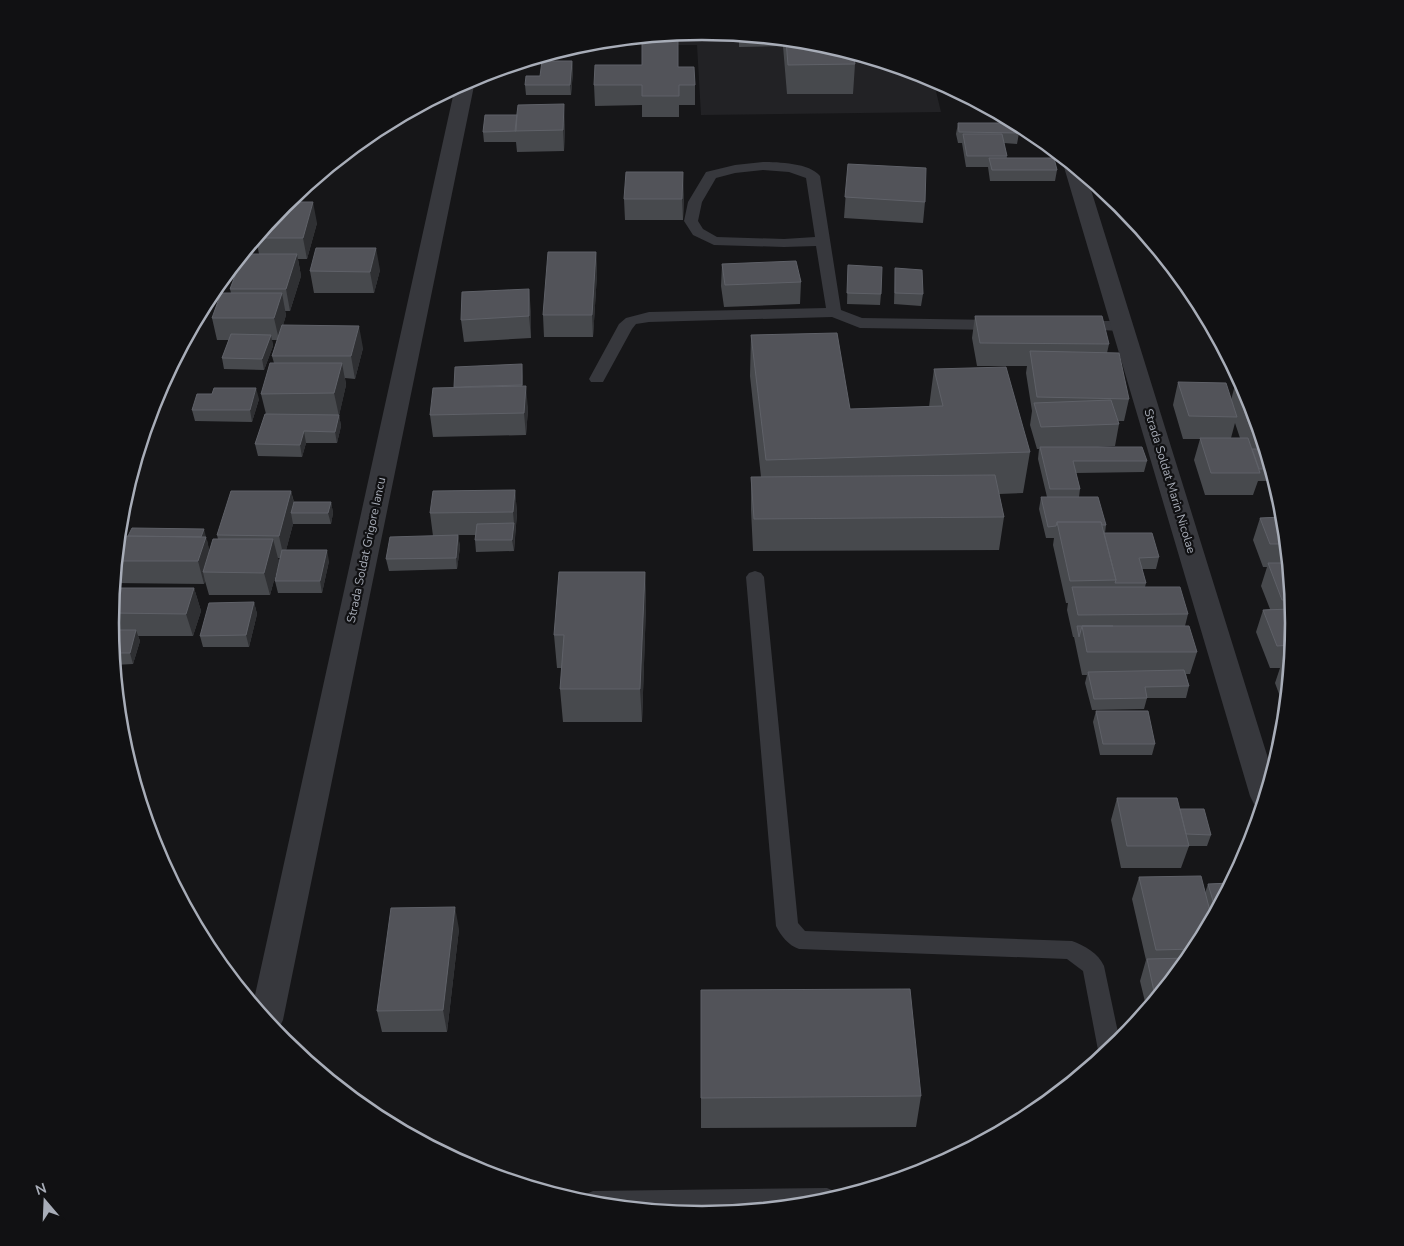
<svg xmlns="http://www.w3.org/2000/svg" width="1404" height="1246" font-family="'Nunito Sans',sans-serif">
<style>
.built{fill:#222225}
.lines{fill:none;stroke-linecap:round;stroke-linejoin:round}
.service{fill:#37383d;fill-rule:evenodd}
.minor{fill:#37383d;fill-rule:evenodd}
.wall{fill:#47494d;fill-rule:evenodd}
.shaded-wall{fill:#2f3033}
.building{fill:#525359;stroke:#5f6168}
.labels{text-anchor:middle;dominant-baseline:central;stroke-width:4.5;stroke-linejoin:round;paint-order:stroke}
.street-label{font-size:12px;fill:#a8adb8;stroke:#111113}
.rim{fill:none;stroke:#a8adb8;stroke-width:2.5}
</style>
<rect width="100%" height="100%" fill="#161618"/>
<path class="built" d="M702 31 818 43 929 76 933 79 941 112 701 115 697 45H650V36Z"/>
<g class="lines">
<path class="service" d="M763 162C778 162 810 163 820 176L841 310 862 318 999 320 1004 322 1007 325 1004 328 999 330 860 328 832 317 649 322 636 324 632 329 603 382H591L589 379 619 324 626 318 649 312 826 308 816 246 784 247 714 245 693 235 684 221 688 202 706 172 735 165ZM763 170 789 172 806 178 815 237 784 239 717 237 703 229 698 221 702 202 716 178 735 173Z
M1079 321H1123L1128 323 1131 326 1128 329 1123 331 1074 329 1071 326 1074 323Z
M755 571 761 573 764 577 798 923 805 931 1072 941C1084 945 1099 954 1104 966L1120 1042 1102 1057 1098 1050 1083 971 1067 959 799 949C788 945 781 936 776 926L746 577 749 573Z
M827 1188 836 1192 838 1197 817 1203 718 1213 690 1214 581 1202 584 1195 593 1191Z"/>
<path class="minor" d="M473 78 475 81 283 1020 278 1030 275 1031 253 1004 455 87Z
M1069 162 1087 177 1272 771 1262 807 1254 804 1250 796 1064 167Z"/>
</g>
<path class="wall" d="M739 35 818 43 855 64 853 94H787L783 46 739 47Z
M572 61 573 71 571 95H526L525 85 540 76Z
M678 67 695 85V105H679V117H642V105L595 106 594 85Z
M958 123 1019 133 1017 144 1004 143 1007 158 1057 170 1055 181H990L988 167H966L962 143H958L956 134Z
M565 124 564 151 517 152 516 142H484L483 132Z
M848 164 925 202 923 223 844 218Z
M684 194 683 220H625L624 199Z
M317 223 307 259H298L301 276 290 311H285L286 315 283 325 363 348 355 379 345 378 346 385 339 415 341 426 337 443H306L302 457 258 456 255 444 266 414 261 394 274 363 272 356 277 340H272L273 346 264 370 224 369 222 358 229 340H217L212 318 231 293 230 289 259 254 256 238Z
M596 252 597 274 593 337H544L543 315Z
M722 264 801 282 800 304 724 307 721 286Z
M848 265 881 294 880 305 847 304Z
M895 268 923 294 921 306 894 304Z
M380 270 374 293H314L310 271Z
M531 311V338L464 342 461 320Z
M975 316 1109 344 1107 353 1129 399 1124 421H1118L1119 424 1115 446 1098 447 1147 461 1144 472 1076 473 1080 489 1079 497 1106 525 1105 533 1159 557 1156 569H1142L1146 583 1145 587 1188 614 1185 626 1197 652 1190 674H1186L1189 686 1186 698H1147L1144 709 1092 710 1085 683 1087 675H1082L1074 637H1073L1067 610 1068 603H1066L1053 545 1054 538H1046L1039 509 1041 497H1047L1038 459 1039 449H1037L1030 425 1032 411 1026 373 1027 366H977L972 338Z
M751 335 850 409 929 407 934 369 1030 452 1023 493 999 494 1004 517 999 550 753 551 751 510V477H761L750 376Z
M523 376V386L528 409 526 435 433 437 430 415 454 388Z
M1178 382 1231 400 1235 385 1249 397 1274 481H1258L1253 495H1205L1194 460 1200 439H1183L1173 405ZM1235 423 1240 438H1231Z
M259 399 252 422 195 421 192 410Z
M515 490 517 513 514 551 476 552 475 540 476 535H458L460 547 457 569 389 571 386 559 433 536 430 513Z
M291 491 294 502H331L333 513 331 524H293L286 550 329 561 322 593H278L275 581 280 558H278L279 562 270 595H209L205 581 204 584 114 583 119 536 207 540 209 551 218 539 217 535Z
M1283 517 1294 623 1285 710 1275 683 1280 668H1270L1256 632 1263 610 1270 609 1261 586 1267 567H1263L1253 540 1260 518Z
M645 572 646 605 642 722H563L560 689 562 668H557L554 635Z
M114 588H194L201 611 193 636H138L140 641 133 664 114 665 110 623Z
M254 602 257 614 249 647H203L200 636Z
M1096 711 1155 744 1152 755H1100L1093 722Z
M1117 798 1180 809 1211 835 1207 846H1189L1181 868H1121L1111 820Z
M1139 877 1205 893 1208 884 1231 883 1194 952 1147 1010 1140 981 1146 960 1132 899Z
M459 929 447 1032H382L377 1011Z
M701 990 921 1096 916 1127 701 1128Z"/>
<path class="shaded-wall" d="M572 61 573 71 571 95 570 85Z
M564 104 565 124 564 151 563 130Z
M683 172 684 194 683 220 682 199Z
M313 202 317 223 307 259 303 238Z
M376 248 380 270 374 293 370 272Z
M596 252 597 274 593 337 592 315Z
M297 254 301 276 290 311 286 289Z
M529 289 531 311V338L529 316Z
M282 293 286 315 279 340 274 318Z
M359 326 363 348 355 379 351 356Z
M271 335 273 346 264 370 262 359Z
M342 363 346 385 339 416 334 393Z
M522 364 523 376V396L522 385Z
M526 386 528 409 526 435 524 413Z
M256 388 259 399 252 422 250 410Z
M339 415 341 426 337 443 335 432Z
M304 431 306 443 302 457 300 445Z
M515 490 517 513 515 535 513 512Z
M291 491 296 513H291L293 524 284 558 279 536Z
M331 502 333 513 331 524 328 513Z
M514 523 515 535 514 551 512 540Z
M204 529 212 560 203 572 205 581 204 584 198 561V545Z
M458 535 460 547 457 569 456 558Z
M273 539 279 562 270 595 264 573Z
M327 550 329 561 322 593 320 581Z
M645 572 646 605 642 722 640 689Z
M194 588 201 611 193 636 186 614Z
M254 602 257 614 249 647 246 635Z
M136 630 140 641 133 664 130 653Z
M455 907 459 929 447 1032 443 1010Z"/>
<path class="building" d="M678 40V67H694L695 85H679V96H642V85H594L595 65H642V41Z
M786 40 818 43 853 53 855 64 788 65Z
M542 61H572L570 85H525L526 76H540Z
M564 104 563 130 515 131 518 105Z
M485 115H517L516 131 483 132Z
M958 123H1017L1019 133 959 132Z
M963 134H1002L1007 156H967Z
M989 158H1054L1057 170H992Z
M848 164 926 168 925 202 845 197Z
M626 172H683L682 199H624Z
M287 202H313L303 238H256L284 204Z
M316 248H376L370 272 310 271Z
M548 252H596L592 315H543Z
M243 254H297L286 289H230Z
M796 261 801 282 725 285 722 264Z
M848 265 882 267 881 294 847 293Z
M895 268 922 270 923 294 895 293Z
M529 289V316L461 320 462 292Z
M221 293H282L274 318H212Z
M975 316H1102L1109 344 980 343Z
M282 325 359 326 351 356H272Z
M837 333 850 409 943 406 934 369 1006 367 1030 452 766 460 751 335Z
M231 334 271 335 262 359 222 358Z
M1030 351 1119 353 1129 399 1037 397Z
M270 363H342L334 393 261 394Z
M522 364V385L454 387 455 367Z
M1178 382 1226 383 1237 417 1189 416Z
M1235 385H1242L1249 397 1259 432H1252Z
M526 386 524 413 430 415 433 388Z
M214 388H256L250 410H192L197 394H212Z
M1111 400 1119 424 1041 427 1034 403Z
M265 414 339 415 335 432 304 431 300 445 255 444Z
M1200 438H1248L1260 473H1211Z
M1040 447H1142L1147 461H1073L1080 489H1050Z
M1252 449H1265L1271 469H1259Z
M995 475 1004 517 754 519 751 477Z
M515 490 513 512 430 513 433 491Z
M231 491H291L279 536 217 535Z
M1041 497H1098L1106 525H1102L1101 522H1057L1056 526 1048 527Z
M294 502H331L328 513H291Z
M1283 517 1286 544H1270L1260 518Z
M1057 522H1101L1116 580 1070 581Z
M514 523 512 540H475L477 524Z
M132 528 204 529 201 537 128 536Z
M1104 533H1152L1159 557 1139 558 1146 583H1115L1116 580Z
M458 535 456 558 386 559 390 537Z
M119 536 206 537 198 561H116Z
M213 539H273L264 573 203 572Z
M282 550H327L320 581H275Z
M1268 563H1288L1291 599 1282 600Z
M559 572H645L640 689H560L564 635H554Z
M1072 587H1180L1188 614 1078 615Z
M114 588H194L186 614 111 613Z
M254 602 246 635 200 636 209 603Z
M1292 609 1294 623 1292 645 1277 646 1263 610Z
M1077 626H1113H1082L1079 637Z
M1082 626H1189L1197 652H1087Z
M111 630H136L130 653H113Z
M1283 660H1290L1289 676Z
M1184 670 1189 686 1145 687 1147 698 1094 699 1088 672Z
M1096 711H1148L1155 744H1103Z
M1117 798H1177L1189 846H1127Z
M1180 809H1204L1211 835 1186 834Z
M1201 876 1212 919 1195 949 1156 950 1139 877Z
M1231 883 1216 911 1208 884Z
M455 907 443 1010 377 1011 391 908Z
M1189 958 1158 996H1155L1147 959Z
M910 989 921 1096 701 1098V990Z"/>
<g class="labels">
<g class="street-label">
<text transform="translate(1170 481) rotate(73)">Strada Soldat Marin Nicolae</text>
<text transform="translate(366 550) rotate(-78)">Strada Soldat Grigore Iancu</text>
</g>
</g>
<path d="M0 0H1404V1246H0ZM119 623a583 583 0 1 1 1166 0a583 583 0 1 1-1166 0Z" fill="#111113" fill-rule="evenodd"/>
<path class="rim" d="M119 623a583 583 0 1 1 1166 0a583 583 0 1 1-1166 0Z"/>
<g transform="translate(45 1201) rotate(341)" stroke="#111113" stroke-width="4" paint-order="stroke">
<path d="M0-4L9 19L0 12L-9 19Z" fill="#a8adb8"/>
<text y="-8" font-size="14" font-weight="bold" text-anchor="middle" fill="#a8adb8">N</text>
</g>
</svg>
